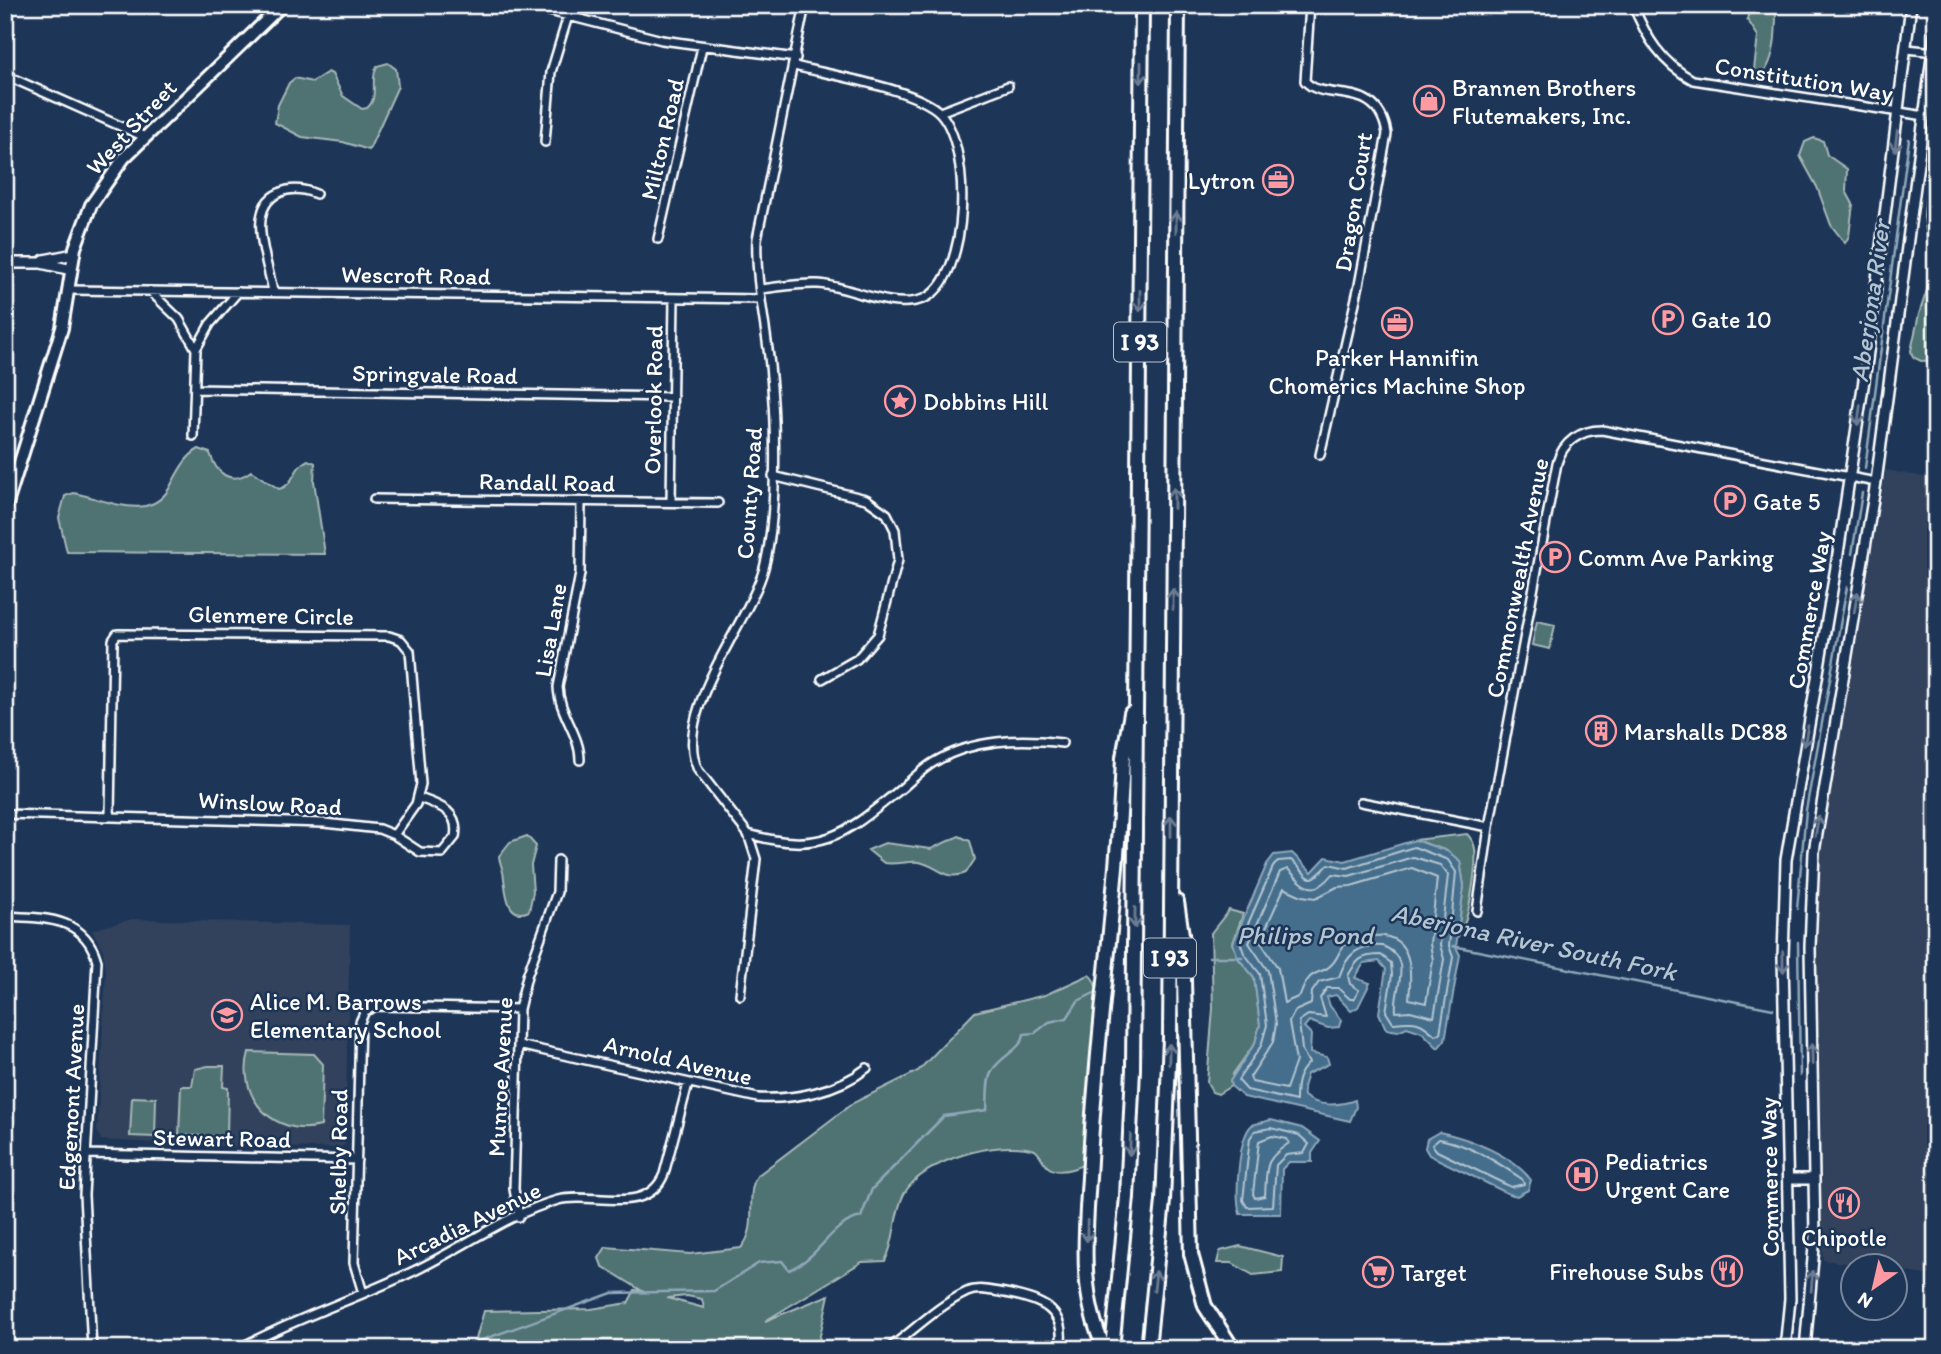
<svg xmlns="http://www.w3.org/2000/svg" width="1941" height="1354" font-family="Itim,sans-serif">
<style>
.built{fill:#30425c}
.green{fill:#4f7272;stroke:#a7b8b8;stroke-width:2;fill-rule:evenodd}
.water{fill:#446e8c;stroke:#8fa8ba;stroke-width:2}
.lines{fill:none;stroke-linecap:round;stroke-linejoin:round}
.shore{stroke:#b4c5d1;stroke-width:2}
.stream{stroke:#8fa8ba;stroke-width:2.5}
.minor-casing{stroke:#fff;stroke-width:12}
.tertiary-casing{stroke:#fff;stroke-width:14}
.secondary-casing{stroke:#fff;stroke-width:16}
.motorway-casing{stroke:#fff;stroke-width:18}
.minor{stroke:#1d3557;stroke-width:7}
.tertiary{stroke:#1d3557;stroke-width:9}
.secondary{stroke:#1d3557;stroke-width:10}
.motorway{stroke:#1d3557;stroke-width:12}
.oneway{stroke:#6c7c92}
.labels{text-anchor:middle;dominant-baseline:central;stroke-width:5;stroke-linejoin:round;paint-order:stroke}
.shield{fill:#1d3557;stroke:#bbc2cd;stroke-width:2}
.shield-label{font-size:23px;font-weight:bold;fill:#fff}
.street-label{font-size:24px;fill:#fff;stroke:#1d3557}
.poi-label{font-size:24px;fill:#fff;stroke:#1d3557;text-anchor:start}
.water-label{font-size:26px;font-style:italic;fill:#b4c5d1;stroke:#1d3557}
</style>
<rect width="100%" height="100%" fill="#1d3557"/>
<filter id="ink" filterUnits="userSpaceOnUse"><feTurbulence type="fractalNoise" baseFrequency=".0143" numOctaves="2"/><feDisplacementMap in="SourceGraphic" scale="14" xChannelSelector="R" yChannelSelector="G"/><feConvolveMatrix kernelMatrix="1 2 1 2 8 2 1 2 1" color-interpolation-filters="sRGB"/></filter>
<g filter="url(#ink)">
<path class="built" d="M1886 470 1929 478 1936 490V1276L1896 1271V1266H1866L1823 1260 1817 948 1819 865Z
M132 919 350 925 345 1145 338 1148 237 1147 101 1140 97 1131 106 971 103 950 92 930Z"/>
<path class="green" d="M1751 5H1776C1776 29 1777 63 1758 79L1753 78 1758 36 1747 19Z
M388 63 396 69 398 86 369 150 343 142 302 137 275 123 278 105 289 83 295 78 312 82 328 72 332 74 343 96 362 109 367 108C380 97 369 81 377 66Z
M1814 138 1823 141 1827 155 1847 169 1846 191 1853 204 1849 236 1845 243 1831 225 1817 187 1800 156 1805 142Z
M1936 143V360L1921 361 1913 357 1911 351 1919 314 1932 275 1924 216 1929 162Z
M199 449 210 453C216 474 231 486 251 471L279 489C294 486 293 467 308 460L315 463 314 481 325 554 67 552 59 518 65 496 74 493C109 500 153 525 172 483 179 470 186 456 199 449Z
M1537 621 1555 625 1550 649 1532 645Z
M1467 834C1471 838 1474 842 1475 849 1477 865 1469 927 1457 937L1464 886 1460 861 1447 851 1415 840Z
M527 836 536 846 531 865 533 892 529 911C505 922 506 887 503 872 502 866 499 862 499 856L510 842Z
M959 836 970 841 975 859 966 873C944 882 937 864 918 862 907 861 895 865 884 863L868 850 885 843 931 849Z
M1229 910 1243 914 1233 943 1238 958 1254 977 1260 1025 1255 1043 1233 1074 1231 1086 1218 1094 1212 1092 1207 1083 1213 1008 1211 933Z
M1089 975C1108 987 1094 1069 1094 1092 1094 1113 1102 1137 1095 1157 1085 1165 1061 1177 1048 1167 1043 1162 1041 1155 1035 1150 999 1139 923 1159 904 1194 893 1215 896 1241 885 1261L862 1262 765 1321 829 1295 817 1349H473L484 1311 591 1309 628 1303 635 1290 644 1292 602 1266 599 1258 606 1247 690 1254 741 1248C760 1226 744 1197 757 1176L853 1103 918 1071 975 1012 1045 995ZM687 1296 702 1299 704 1308 667 1298Z
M249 1052 314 1054 323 1064 321 1126C275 1138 236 1098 249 1052Z
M208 1066H224L223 1087 228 1088 227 1137 179 1135 181 1086H192L195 1069Z
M132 1097 156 1098 155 1137 130 1136Z
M1240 1246 1283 1257 1282 1272 1253 1275 1232 1263H1217L1220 1251Z"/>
<path class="water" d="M1415 840 1447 851 1460 861 1464 886 1456 947 1460 955 1445 1040 1438 1048 1422 1032 1407 1027 1398 1031 1386 1029 1379 1013 1386 969 1379 961 1364 963 1355 978 1370 983 1358 1007 1351 1011 1336 995 1327 997 1330 1006 1341 1020 1339 1027 1328 1028 1309 1021 1304 1027 1311 1034 1310 1053 1327 1057 1329 1064 1307 1074 1303 1087 1304 1096C1318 1107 1339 1106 1355 1100L1356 1107 1350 1121 1244 1097 1231 1086 1230 1081 1255 1043 1260 1025 1254 977 1238 958 1233 943 1267 864 1274 855 1292 853 1312 872 1326 857 1345 861Z
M1271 1120 1302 1128 1320 1141 1312 1153V1162H1289L1282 1169 1281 1214H1240C1235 1196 1238 1137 1252 1125Z
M1439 1132C1469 1138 1512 1155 1531 1180L1528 1190 1517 1196 1509 1194 1429 1155 1425 1148 1427 1139Z
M1684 1338 1702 1342 1709 1349H1669L1672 1343Z"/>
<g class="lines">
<path class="shore" d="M1414 847 1448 860 1456 872 1449 946 1453 957 1440 1033 1435 1035C1417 1018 1413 1022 1393 1023L1386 1012 1392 975 1391 963 1381 955C1361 955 1357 959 1348 976L1350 984 1359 990 1354 999H1350L1338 988H1327L1320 998 1326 1017 1308 1015 1299 1021 1302 1050 1309 1063C1297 1074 1296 1085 1296 1101L1247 1090 1238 1080 1261 1046 1267 1025 1260 974 1244 953 1240 942 1273 867 1278 861 1291 860C1311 876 1306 889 1329 864L1347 868Z
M1413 857 1440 865 1448 875 1440 945 1444 959 1434 1017 1410 1011 1396 1012C1393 988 1415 960 1383 946 1358 944 1347 954 1339 977L1319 982 1312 992 1311 1004 1295 1011 1289 1022 1296 1061 1286 1089 1252 1082 1250 1077 1273 1042 1276 1024 1268 971 1249 943 1280 872 1288 869C1304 886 1314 898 1333 874L1349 876Z
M1412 868 1437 878 1430 944 1433 960 1426 1003 1409 999C1412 971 1413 933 1374 936 1364 936 1356 937 1348 942 1339 948 1339 957 1332 964 1320 978 1311 964 1300 996L1284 1003 1278 968 1260 941 1284 888 1302 896 1316 898 1337 887 1351 886Z
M1271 1128 1299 1135 1309 1144 1304 1153 1286 1155 1276 1165 1273 1206 1247 1207 1243 1200 1250 1138 1255 1131Z
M1272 1136 1287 1139 1289 1143C1263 1161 1267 1166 1265 1196L1255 1198 1253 1194 1259 1141Z
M1439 1139C1470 1145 1496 1161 1522 1179L1524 1184 1511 1187 1437 1151 1432 1145Z"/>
<path class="stream" d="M1865 468 1909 139
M1852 554 1862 493
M1797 909 1806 810 1847 587
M1798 942 1800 1076
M1453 946 1773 1009
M1209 957H1242
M457 1349 612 1293 714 1291 759 1263 782 1261 789 1270C823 1255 829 1224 861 1217L872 1189 944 1116 987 1110C988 1098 986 1081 992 1071 1001 1055 1021 1051 1024 1034L1035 1033 1049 1022 1067 1018 1078 1001 1100 990"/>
<g class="minor-casing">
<path id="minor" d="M526 5 662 40 796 58
M1310 5 1305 81C1324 104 1378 77 1387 134L1359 285 1320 455
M1633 5C1646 37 1661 63 1693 80L1925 116
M1907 49 1935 52
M5 75 145 137
M940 112 1008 86
M545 142 551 72 568 16
M658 239 702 47
M760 289C779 287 799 283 818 284 850 286 891 311 923 299 971 280 973 140 937 110 910 88 830 75 795 66
M70 290 761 299
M150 291 179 319 196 349
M273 292C269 264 244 208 279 193 291 187 304 189 316 194
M196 389 673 397
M193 436 196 349 210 324 238 292
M773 476 866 499 887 514 895 530 898 560 878 635 857 659 822 679
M374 499 718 503
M671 502 674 298
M580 760C580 734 559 714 558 687L580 574 581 503
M1361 802 1489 827
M5 814 324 823 379 829 394 835 420 852 442 853 455 837C460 811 439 805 419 798
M110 816 113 640 117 634 389 636 401 640 410 651 421 784 416 804 394 835
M748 834C824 855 845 834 902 788 913 779 923 768 936 761 974 739 1019 738 1062 743
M1477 911 1489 827 1557 463C1563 442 1580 430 1602 430L1876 482
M5 916C44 918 85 916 97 961L84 1195 92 1349
M740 995 756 859 748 834 698 770C671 712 750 622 764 568 778 515 776 420 770 366 766 324 755 281 757 239L805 5
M518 1045 758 1098C794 1100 838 1091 867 1068
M86 1154 357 1160
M519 1217 514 1189 519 1009 527 976 557 892 558 860
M363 1293 354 1263 360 1022 365 1011 377 1006 519 1009
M238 1349C295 1318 356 1299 414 1271 461 1249 507 1214 558 1200 592 1191 647 1217 664 1174L688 1084
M888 1349C913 1331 939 1305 967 1292 979 1287 993 1291 1005 1293 1038 1299 1068 1308 1060 1349"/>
</g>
<g class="tertiary-casing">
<path id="tertiary" d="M44 260 74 254
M5 263H41L72 270
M1790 1179H1814
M1785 1349 1790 1299 1783 957 1786 860 1836 567 1867 360 1911 5
M1805 1349 1815 1236 1810 947 1814 852 1876 482 1936 27"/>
</g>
<g class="secondary-casing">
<path id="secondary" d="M5 510 62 328 75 248 91 205 124 158 282 5"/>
</g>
<g class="motorway-casing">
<path id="motorway" d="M1177 902 1183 941 1191 1254 1205 1306 1233 1349
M1105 1349C1076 1291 1087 1222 1090 1160 1097 1026 1118 892 1123 757L1131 713
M1112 1349 1127 1197 1133 1069 1142 5
M1148 1349 1163 1201 1170 1038 1178 5"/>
</g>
<use href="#minor" class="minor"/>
<use href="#tertiary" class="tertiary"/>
<use href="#secondary" class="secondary"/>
<use href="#motorway" class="motorway"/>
</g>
<defs><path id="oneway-shaft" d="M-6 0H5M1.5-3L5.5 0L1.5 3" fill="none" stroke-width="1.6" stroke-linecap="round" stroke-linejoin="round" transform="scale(1.75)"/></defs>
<g class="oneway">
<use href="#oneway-shaft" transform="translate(1141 73) rotate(90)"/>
<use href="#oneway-shaft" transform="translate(1896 141) rotate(97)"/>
<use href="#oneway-shaft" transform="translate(1176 222) rotate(-90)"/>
<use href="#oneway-shaft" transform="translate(1140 301) rotate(90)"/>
<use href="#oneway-shaft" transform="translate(1859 415) rotate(98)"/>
<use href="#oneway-shaft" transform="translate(1174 498) rotate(-90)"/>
<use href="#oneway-shaft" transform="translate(1173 599) rotate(-90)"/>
<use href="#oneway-shaft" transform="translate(1856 602) rotate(-80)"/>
<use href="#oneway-shaft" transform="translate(1806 736) rotate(101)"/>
<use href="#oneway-shaft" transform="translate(1171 826) rotate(-90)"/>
<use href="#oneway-shaft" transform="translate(1817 826) rotate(-81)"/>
<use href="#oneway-shaft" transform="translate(1135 918) rotate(90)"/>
<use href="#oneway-shaft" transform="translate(1783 962) rotate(89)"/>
<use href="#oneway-shaft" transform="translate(1169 1054) rotate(-89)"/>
<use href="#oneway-shaft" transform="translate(1812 1054) rotate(-91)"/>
<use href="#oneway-shaft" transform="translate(1130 1145) rotate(93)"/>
<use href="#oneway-shaft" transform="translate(1087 1231) rotate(91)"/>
<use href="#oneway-shaft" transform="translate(1155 1281) rotate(-84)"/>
<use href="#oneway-shaft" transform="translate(1812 1281) rotate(-85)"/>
</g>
</g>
<defs>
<g id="shop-ring" transform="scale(1.575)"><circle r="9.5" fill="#1d3557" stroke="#ff9aa2" stroke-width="1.5"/><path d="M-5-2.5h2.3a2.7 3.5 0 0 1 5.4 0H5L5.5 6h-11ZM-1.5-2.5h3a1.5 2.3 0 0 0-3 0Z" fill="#ff9aa2"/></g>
<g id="office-ring" transform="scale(1.575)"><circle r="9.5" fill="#1d3557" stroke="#ff9aa2" stroke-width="1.5"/><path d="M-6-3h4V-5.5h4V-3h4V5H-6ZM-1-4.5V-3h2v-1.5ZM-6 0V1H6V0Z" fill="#ff9aa2"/></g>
<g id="parking-ring" transform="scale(1.575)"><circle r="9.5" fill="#1d3557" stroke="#ff9aa2" stroke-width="1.5"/><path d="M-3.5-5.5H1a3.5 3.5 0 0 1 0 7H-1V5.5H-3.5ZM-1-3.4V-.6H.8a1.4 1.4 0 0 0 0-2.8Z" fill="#ff9aa2"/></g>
<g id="sight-ring" transform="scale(1.575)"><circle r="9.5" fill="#1d3557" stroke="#ff9aa2" stroke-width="1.5"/><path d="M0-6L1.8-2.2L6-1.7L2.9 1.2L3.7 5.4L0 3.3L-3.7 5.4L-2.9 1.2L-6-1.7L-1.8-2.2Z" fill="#ff9aa2"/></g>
<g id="building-ring" transform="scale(1.575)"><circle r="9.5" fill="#1d3557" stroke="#ff9aa2" stroke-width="1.5"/><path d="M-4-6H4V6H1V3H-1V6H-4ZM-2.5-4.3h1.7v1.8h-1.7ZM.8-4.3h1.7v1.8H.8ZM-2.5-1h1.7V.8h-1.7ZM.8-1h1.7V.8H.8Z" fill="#ff9aa2"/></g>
<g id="school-ring" transform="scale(1.575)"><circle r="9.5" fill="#1d3557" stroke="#ff9aa2" stroke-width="1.5"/><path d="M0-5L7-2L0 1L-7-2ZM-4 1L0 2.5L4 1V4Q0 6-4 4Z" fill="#ff9aa2"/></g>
<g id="hospital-ring" transform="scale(1.575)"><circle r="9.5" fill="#1d3557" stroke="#ff9aa2" stroke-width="1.5"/><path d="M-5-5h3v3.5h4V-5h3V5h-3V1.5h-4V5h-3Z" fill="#ff9aa2"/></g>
<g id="restaurant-ring" transform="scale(1.575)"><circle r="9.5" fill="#1d3557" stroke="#ff9aa2" stroke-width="1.5"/><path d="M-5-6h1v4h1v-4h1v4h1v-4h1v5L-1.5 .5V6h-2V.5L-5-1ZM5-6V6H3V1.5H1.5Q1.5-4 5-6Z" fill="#ff9aa2"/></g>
<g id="supermarket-ring" transform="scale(1.575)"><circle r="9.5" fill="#1d3557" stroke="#ff9aa2" stroke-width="1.5"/><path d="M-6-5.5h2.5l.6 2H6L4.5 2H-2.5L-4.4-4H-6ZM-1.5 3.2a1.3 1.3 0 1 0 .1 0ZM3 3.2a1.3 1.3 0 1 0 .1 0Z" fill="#ff9aa2"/></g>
</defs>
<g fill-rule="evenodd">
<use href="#shop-ring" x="1429" y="101"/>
<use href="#office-ring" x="1278" y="180"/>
<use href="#parking-ring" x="1668" y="319"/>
<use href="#office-ring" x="1397" y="323"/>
<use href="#sight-ring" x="900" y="401"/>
<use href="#parking-ring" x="1730" y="501"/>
<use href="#parking-ring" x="1555" y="557"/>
<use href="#building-ring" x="1601" y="731"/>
<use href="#school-ring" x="227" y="1015"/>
<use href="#hospital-ring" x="1582" y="1175"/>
<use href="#restaurant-ring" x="1844" y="1203"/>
<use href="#restaurant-ring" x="1727" y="1271"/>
<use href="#supermarket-ring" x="1378" y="1272"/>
</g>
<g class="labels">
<g class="shield">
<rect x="1114" y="322.5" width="52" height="39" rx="5"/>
<rect x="1144" y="938.5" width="52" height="39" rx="5"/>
</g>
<g class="shield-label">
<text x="1140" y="342">I 93</text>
<text x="1170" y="958">I 93</text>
</g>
<g class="street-label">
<text transform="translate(1804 79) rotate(9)">Constitution Way</text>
<text transform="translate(131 127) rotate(-47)">West Street</text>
<text transform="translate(662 139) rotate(-77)">Milton Road</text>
<text transform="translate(1353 202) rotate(-81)">Dragon Court</text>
<text transform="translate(416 275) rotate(1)">Wescroft Road</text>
<text transform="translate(435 374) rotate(1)">Springvale Road</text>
<text transform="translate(653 400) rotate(-89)">Overlook Road</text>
<text transform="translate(547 482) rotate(1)">Randall Road</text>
<text transform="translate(749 493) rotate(-86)">County Road</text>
<text transform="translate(1517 578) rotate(-79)">Commonwealth Avenue</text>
<text transform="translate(1809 610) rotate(-80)">Commerce Way</text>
<text transform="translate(271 615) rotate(1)">Glenmere Circle</text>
<text transform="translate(550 630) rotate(-80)">Lisa Lane</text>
<text transform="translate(270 803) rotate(3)">Winslow Road</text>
<text transform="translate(678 1060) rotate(13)">Arnold Avenue</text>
<text transform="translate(500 1077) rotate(-87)">Munroe Avenue</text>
<text transform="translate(71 1097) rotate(-87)">Edgemont Avenue</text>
<text transform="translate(222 1138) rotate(1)">Stewart Road</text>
<text transform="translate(338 1152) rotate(-89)">Shelby Road</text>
<text transform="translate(1769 1177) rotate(-91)">Commerce Way</text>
<text transform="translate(467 1223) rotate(-26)">Arcadia Avenue</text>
</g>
<g class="poi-label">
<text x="1452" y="87">Brannen Brothers<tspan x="1452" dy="28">Flutemakers, Inc.</tspan></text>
<text x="1255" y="180" text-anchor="end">Lytron</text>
<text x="1691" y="319">Gate 10</text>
<text x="1397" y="357" text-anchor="middle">Parker Hannifin<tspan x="1397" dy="28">Chomerics Machine Shop</tspan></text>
<text x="923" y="401">Dobbins Hill</text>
<text x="1753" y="501">Gate 5</text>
<text x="1578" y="557">Comm Ave Parking</text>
<text x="1624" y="731">Marshalls DC88</text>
<text x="250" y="1001">Alice M. Barrows<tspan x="250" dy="28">Elementary School</tspan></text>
<text x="1605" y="1161">Pediatrics<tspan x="1605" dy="28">Urgent Care</tspan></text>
<text x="1844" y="1237" text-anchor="middle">Chipotle</text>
<text x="1704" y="1271" text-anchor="end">Firehouse Subs</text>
<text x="1401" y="1272">Target</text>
</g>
<g class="water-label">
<text transform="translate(1870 301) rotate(-82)">Aberjona River</text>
<text x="1305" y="935">Philips Pond</text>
<text transform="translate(1534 942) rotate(12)">Aberjona River South Fork</text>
</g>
</g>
<rect width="1941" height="1354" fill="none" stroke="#1d3557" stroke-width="28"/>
<rect x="14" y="14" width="1913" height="1326" fill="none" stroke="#fff" stroke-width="2.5" filter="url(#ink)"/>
<g transform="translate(1874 1287) rotate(214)"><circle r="33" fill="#1d3557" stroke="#77869a" stroke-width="2"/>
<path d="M0-5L12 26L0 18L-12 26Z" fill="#ff9aa2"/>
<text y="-10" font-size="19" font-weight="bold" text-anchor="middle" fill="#ffffff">N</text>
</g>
</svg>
